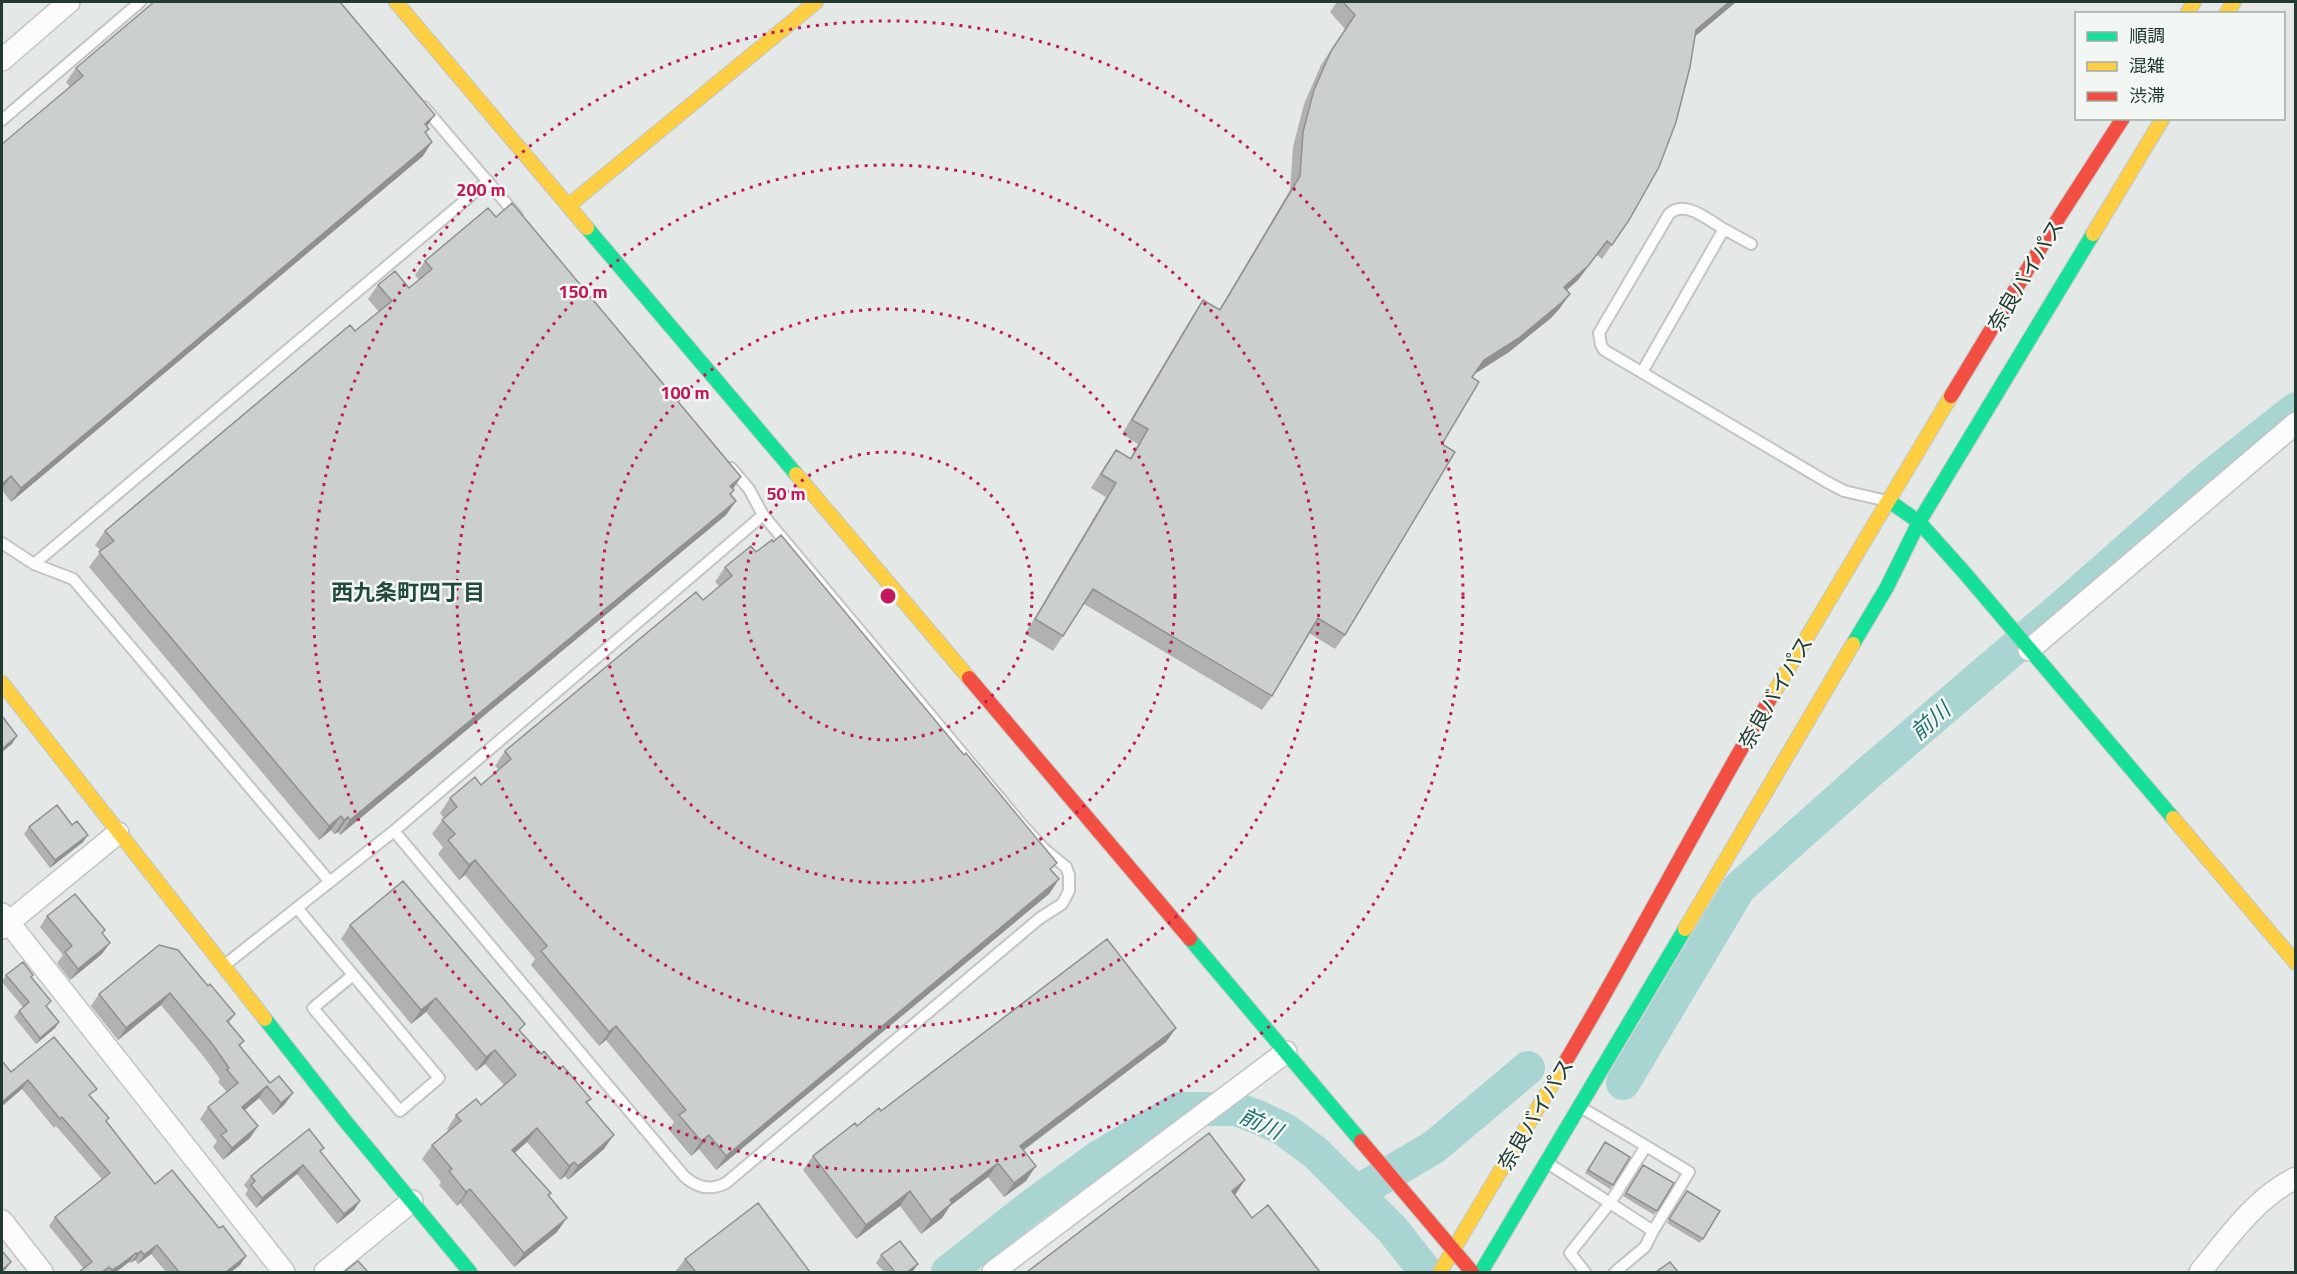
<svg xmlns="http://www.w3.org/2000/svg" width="2297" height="1274" font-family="'Titillium Web','Noto Sans JP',sans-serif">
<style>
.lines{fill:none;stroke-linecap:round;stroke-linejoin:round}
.river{stroke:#a8d4d2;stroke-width:34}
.lane-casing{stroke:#c1c5c3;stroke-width:14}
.street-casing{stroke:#c1c5c3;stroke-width:24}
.fast-casing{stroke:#c0c6c3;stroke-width:16}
.slow-casing{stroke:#c0c6c3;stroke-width:16}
.jam-casing{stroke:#c0c6c3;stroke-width:16}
.lane{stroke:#fbfcfb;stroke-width:10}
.street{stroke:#fbfcfb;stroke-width:21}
.fast{stroke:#16e098;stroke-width:14}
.slow{stroke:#ffcf43;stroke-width:14}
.jam{stroke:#f24e42;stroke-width:14}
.wall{fill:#afb2b0}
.shaded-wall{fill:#8e9190}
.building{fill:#cbcfcd;stroke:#8e9190;stroke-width:1.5}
.ring{fill:none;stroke:#c2185b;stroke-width:3;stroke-dasharray:3 6}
.labels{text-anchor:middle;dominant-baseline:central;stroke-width:5;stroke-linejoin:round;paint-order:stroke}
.street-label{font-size:21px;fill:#233a30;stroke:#f2f7f4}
.neighbourhood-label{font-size:22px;font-weight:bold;fill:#214a39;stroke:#f2f7f4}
.water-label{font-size:22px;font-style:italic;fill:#237070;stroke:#f2f7f4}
.centre{fill:#c2185b;stroke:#f2f7f4;stroke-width:3}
.ring-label{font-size:18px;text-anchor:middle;font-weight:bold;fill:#c2185b;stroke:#f2f7f4;stroke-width:5;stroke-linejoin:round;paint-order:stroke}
</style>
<rect width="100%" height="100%" fill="#e4e8e6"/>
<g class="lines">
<path class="river" d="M1623 1083 1739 888 1866 775 2067 603 2211 476 2296 409
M1361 1190 1434 1147 1528 1068
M948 1272 1029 1208 1099 1157 1179 1109H1236L1260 1118 1285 1130 1316 1153 1392 1229 1426 1272"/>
<g class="lane-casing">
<path id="lane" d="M424 107 517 216
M2 120 140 2
M1724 229 1751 244
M1642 372 1724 229C1708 220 1685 199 1669 214L1599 333 1601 345 1604 350 1827 482 1844 491 1883 500
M731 468 749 489 763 515
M763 515 1023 826 1045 850 1066 867 1069 875V891L1062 904 1040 918 726 1183C710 1191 697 1188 684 1176L394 831Z
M2 543 34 564 73 579 330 882
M34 564 488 181
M298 909 439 1078 400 1111 313 1008 353 975
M226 964 394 831
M1582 1108 1646 1146 1610 1203 1653 1231 1645 1247 1615 1272
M1646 1146 1689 1172 1653 1231
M1549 1164 1610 1203 1570 1253 1585 1272"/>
</g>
<g class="street-casing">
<path id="street" d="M2 60 69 2
M2029 650 2296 423
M2 914 284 1272
M2 928 118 833
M2 1221 42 1272
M325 1272 412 1201
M993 1272 1286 1052
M2200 1272C2228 1238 2255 1198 2296 1178"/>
</g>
<g class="fast-casing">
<path id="fast" d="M587 228 796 474
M1889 501 1919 522 1963 571 2173 818
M1853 644 1887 587 1919 522 2093 234
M1190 939 1361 1141
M265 1019 346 1122 470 1272
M1481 1272 1685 929"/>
</g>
<g class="slow-casing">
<path id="slow" d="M396 2 587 228
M2187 14 2194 2
M2226 14 2234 2
M568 206 816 2
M2093 234 2163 118
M796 474 969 678
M2 683 265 1019
M1770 699 1951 396
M2173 818 2296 963
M1685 929 1853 644
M1440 1272 1567 1059"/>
</g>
<g class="jam-casing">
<path id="jam" d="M1951 396 2061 214 2123 118
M969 678 1190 939
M1567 1059C1637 941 1700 818 1770 699
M1361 1141 1472 1272"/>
</g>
<use href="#lane" class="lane"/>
<use href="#street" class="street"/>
<use href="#fast" class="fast"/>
<use href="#slow" class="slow"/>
<use href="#jam" class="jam"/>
</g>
<path class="wall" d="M1337 2H1736L1695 36 1629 220 1602 259 1597 255 1578 280 1567 290 1560 308 1551 318 1509 352 1475 374 1472 377 1442 444 1345 635 1335 649 1309 633 1272 696 1262 710 1084 604 1053 651 1025 634 1106 497 1091 488 1106 464 1116 450 1130 458 1138 444 1122 434 1193 315 1203 300 1219 310 1290 190 1293 147 1304 104 1321 65 1345 29 1330 12Z
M76 68 427 127 429 129 426 133 423 156 11 502 2 490V144L70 87 66 82Z
M496 217 741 477 733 489 734 490 731 495 736 501 726 515 340 835 338 832 334 834 331 830 319 840 89 567 101 551 95 545 105 531 379 312 368 299 378 285 409 288 419 280 415 275 425 261Z
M725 567 1052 871 1059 879 1049 894 716 1170 699 1149 691 1156 669 1130 674 1122 606 1040 599 1046 531 965 535 959 465 875 459 880 438 854 443 847 432 834 444 818 440 813 450 798 481 785 499 770 495 766 505 751 703 600 719 586 715 582Z
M29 827 83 842 50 868 24 834Z
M47 916 105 930 102 934V954L70 980 57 963 63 955 40 927Z
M350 925 520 1032 587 1103 604 1149 568 1180 565 1176 560 1180 527 1142 515 1153 551 1193 549 1196 557 1232 514 1267 460 1203 457 1206 439 1185 441 1182 422 1159 432 1145 448 1131 447 1129 456 1115 481 1105 504 1085 485 1064 476 1071 426 1012 411 1024 341 939Z
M6 975H33L31 977 47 1007 59 1022 55 1028 36 1044 14 1017 19 1011 23 1007 2 982Z
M208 986 235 1014 229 1023 244 1041 240 1046 270 1083 293 1093 284 1105 273 1115 259 1098 245 1110 250 1138 223 1160 213 1147 217 1141 200 1119 208 1107 227 1092 218 1082 220 1079 204 1057 161 1005 118 1040 91 1006 99 994Z
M1176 1028 1166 1042 1024 1150 1026 1181 1004 1197 988 1177 950 1206 942 1218 921 1234 900 1206 856 1239 803 1170 813 1156 857 1126 881 1111Z
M2 1061 11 1072 91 1097 109 1118 106 1121 155 1184 219 1228 246 1256 240 1265 231 1272H166L151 1254 138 1264 135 1260 131 1263 129 1262 116 1272H79L84 1269 49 1226 55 1217 102 1179 56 1126 54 1128 22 1089 2 1106Z
M1605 1142 1630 1157 1610 1189 1585 1173Z
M321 1152 360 1201 354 1210 337 1224 297 1174 256 1208 245 1194 248 1190 244 1185 251 1176Z
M1643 1165 1674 1183 1654 1215 1623 1196Z
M1687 1191 1720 1211 1700 1243 1667 1223Z
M881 1255 918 1264 911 1272H884L876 1263Z
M685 1259 810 1272H675Z"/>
<path class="shaded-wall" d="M1729 2H1736L1686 44 1696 30Z
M435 115 425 129V124Z
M432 142 423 156 11 502 21 488Z
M1607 241 1578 280 1554 301 1564 287Z
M1570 294 1560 308 1551 318 1509 352 1474 374 1484 360Z
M11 476 2 489V484Z
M741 477 731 491 730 486Z
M736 501 726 515 340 835 350 820Z
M17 736 12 744 2 752V749Z
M341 816 331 830 319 840 329 826Z
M348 817 338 832 334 834 344 820Z
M88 835 83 842 50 868 55 860Z
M475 860 465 875 459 880 469 865Z
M1059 879 1049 894 716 1170 726 1156Z
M110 943 102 954 70 980 78 969Z
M170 993 161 1005 118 1040 126 1028Z
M436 998 426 1012 411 1024 421 1010Z
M59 1022 55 1028 36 1044 40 1038Z
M616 1026 606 1040 599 1046 609 1032Z
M1176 1028 1166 1042 1010 1160 1020 1146Z
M495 1050 485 1064 476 1071 486 1057Z
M28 1080 22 1089 2 1106V1102Z
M267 1086 259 1098 234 1119 242 1107Z
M293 1093 284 1105 273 1115 281 1103Z
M258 1126 250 1138 223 1160 232 1148Z
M537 1128 527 1142 502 1163 512 1150Z
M614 1135 604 1149 568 1180 578 1166Z
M709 1135 699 1149 691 1156 701 1141Z
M574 1162 565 1176 560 1180 569 1166Z
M998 1163 988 1177 950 1206 942 1218 921 1234 931 1220 950 1200Z
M303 1165 297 1174 256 1208 262 1198Z
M1036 1166 1026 1181 1004 1197 1014 1183Z
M1245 1180 1235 1195 1232 1191Z
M470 1189 460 1203 457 1206 466 1192Z
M910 1191 900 1206 856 1239 866 1225Z
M360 1201 354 1210 337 1224 344 1214Z
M567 1218 557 1232 514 1267 524 1253Z
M157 1245 151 1254 138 1264 144 1255Z
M141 1251 135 1260 131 1263 137 1254Z
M136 1253 129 1262 116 1272H110L112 1270Z
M246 1256 240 1265 231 1272H226Z
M11 1262 6 1269 2 1272V1270Z
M918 1264 913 1271 911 1272H907Z"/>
<path class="building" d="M154 2H340L435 115 425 124 429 129 425 132 432 142 21 488 11 476 2 484V144L83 76 76 68Z
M1343 2H1729L1696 30 1690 67 1676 122 1659 167 1629 220 1612 245 1607 241 1588 266 1564 287 1570 294 1561 303 1519 338 1484 360 1472 377 1479 382 1442 444 1455 452 1345 635 1318 618 1272 696 1093 589 1063 636 1035 619 1116 483 1101 474 1116 450 1131 459 1148 429 1132 420 1203 300 1220 310 1300 176 1303 132 1314 90 1331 51 1355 15Z
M512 203 741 477 730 486 734 490 730 494 736 501 350 820 348 817 344 820 341 816 329 826 99 552 114 541 105 531 350 325 355 331 392 301 378 285 395 271 409 288 432 269 425 261 488 208 496 217Z
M781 535 964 755 966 753 1057 863 1050 869 1059 879 726 1156 709 1135 701 1141 679 1115 686 1110 616 1026 609 1032 541 951 547 946 475 860 469 865 448 840 455 834 442 820 457 807 450 798 475 777 481 785 511 759 505 751 696 592 703 600 732 576 725 567 751 546 756 552 772 540 773 542Z
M2 716 17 736 2 749Z
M57 805 72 825 77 821 88 835 55 860 29 827Z
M403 881 525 1024 519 1030 541 1054 544 1051 559 1069 563 1066 591 1099 586 1102 614 1135 578 1166 574 1162 569 1166 537 1128 512 1150 551 1193 548 1195 567 1218 524 1253 470 1189 466 1192 449 1171 452 1169 432 1145 461 1121 456 1115 476 1099 481 1105 516 1075 495 1050 486 1057 436 998 421 1010 350 925Z
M75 894 105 930 102 933 110 943 78 969 65 952 72 946 47 916Z
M1107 939 1176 1028 1020 1146 1036 1166 1014 1183 998 1163 950 1200 952 1203 931 1220 910 1191 866 1225 813 1156 855 1123 857 1126 879 1108 881 1111Z
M159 945 178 950 208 986 210 984 235 1014 227 1021 244 1041 239 1045 270 1083 279 1076 293 1093 281 1103 267 1086 242 1107 258 1126 232 1148 221 1135 227 1131 208 1107 238 1083 227 1070 229 1068 213 1045 170 993 126 1028 99 994Z
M23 962 33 975 31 977 51 1001 46 1006 59 1022 40 1038 19 1011 29 1002 6 975Z
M54 1037 97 1089 89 1095 109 1118 106 1121 155 1184 172 1170 219 1228 223 1226 246 1256 226 1272H179L157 1245 144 1255 141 1251 137 1254 136 1253 119 1266 112 1270 109 1267 102 1272H79L92 1262 55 1217 110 1173 62 1117 60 1119 28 1080 2 1102V1061L11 1072Z
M309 1129 324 1148 320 1151 360 1201 344 1214 303 1165 262 1198 251 1185 255 1181 251 1176Z
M1209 1133 1245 1180 1232 1191 1252 1218 1268 1205 1320 1272H1027Z
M1605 1142 1630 1157 1613 1185 1588 1170Z
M1643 1165 1674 1183 1657 1211 1626 1193Z
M1687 1191 1720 1211 1703 1239 1669 1219Z
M758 1203 810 1272H696L685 1259Z
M900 1241 918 1264 907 1272H895L881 1255Z
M2 1251 11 1262 2 1270Z
M358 1261 368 1272H344Z
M1670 1262 1678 1272H1656Z"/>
<g class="ring">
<circle cx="888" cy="596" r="144"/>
<circle cx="888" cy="596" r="287"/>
<circle cx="888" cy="596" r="431"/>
<circle cx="888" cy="596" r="575"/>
</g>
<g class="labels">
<g class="street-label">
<text transform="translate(2025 275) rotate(-59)">奈良バイパス</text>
<text transform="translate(1775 692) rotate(-60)">奈良バイパス</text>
<text transform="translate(1535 1114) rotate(-59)">奈良バイパス</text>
</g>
<g class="neighbourhood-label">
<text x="408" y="592">西九条町四丁目</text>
</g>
<g class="water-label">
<text transform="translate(1930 721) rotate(-41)">前川</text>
<text transform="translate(1261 1123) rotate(25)">前川</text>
</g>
</g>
<circle cx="888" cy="596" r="9" class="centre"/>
<g class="ring-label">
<text x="481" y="196">200 m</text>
<text x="583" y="298">150 m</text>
<text x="685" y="399">100 m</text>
<text x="786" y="500">50 m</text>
</g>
<rect width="2297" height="1274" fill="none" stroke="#233a30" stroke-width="6"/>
<rect x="2075" y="12" width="210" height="108" fill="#f2f7f4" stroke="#9faba6" stroke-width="1.5"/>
<rect x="2087" y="32" width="30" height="9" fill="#16e098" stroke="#9faba6" stroke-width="1.5"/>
<text x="2129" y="42" font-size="18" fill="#233a30">順調</text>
<rect x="2087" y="62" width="30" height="9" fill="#ffcf43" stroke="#9faba6" stroke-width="1.5"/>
<text x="2129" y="72" font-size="18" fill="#233a30">混雑</text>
<rect x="2087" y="92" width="30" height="9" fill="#f24e42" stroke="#9faba6" stroke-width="1.5"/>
<text x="2129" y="102" font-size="18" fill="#233a30">渋滞</text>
</svg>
